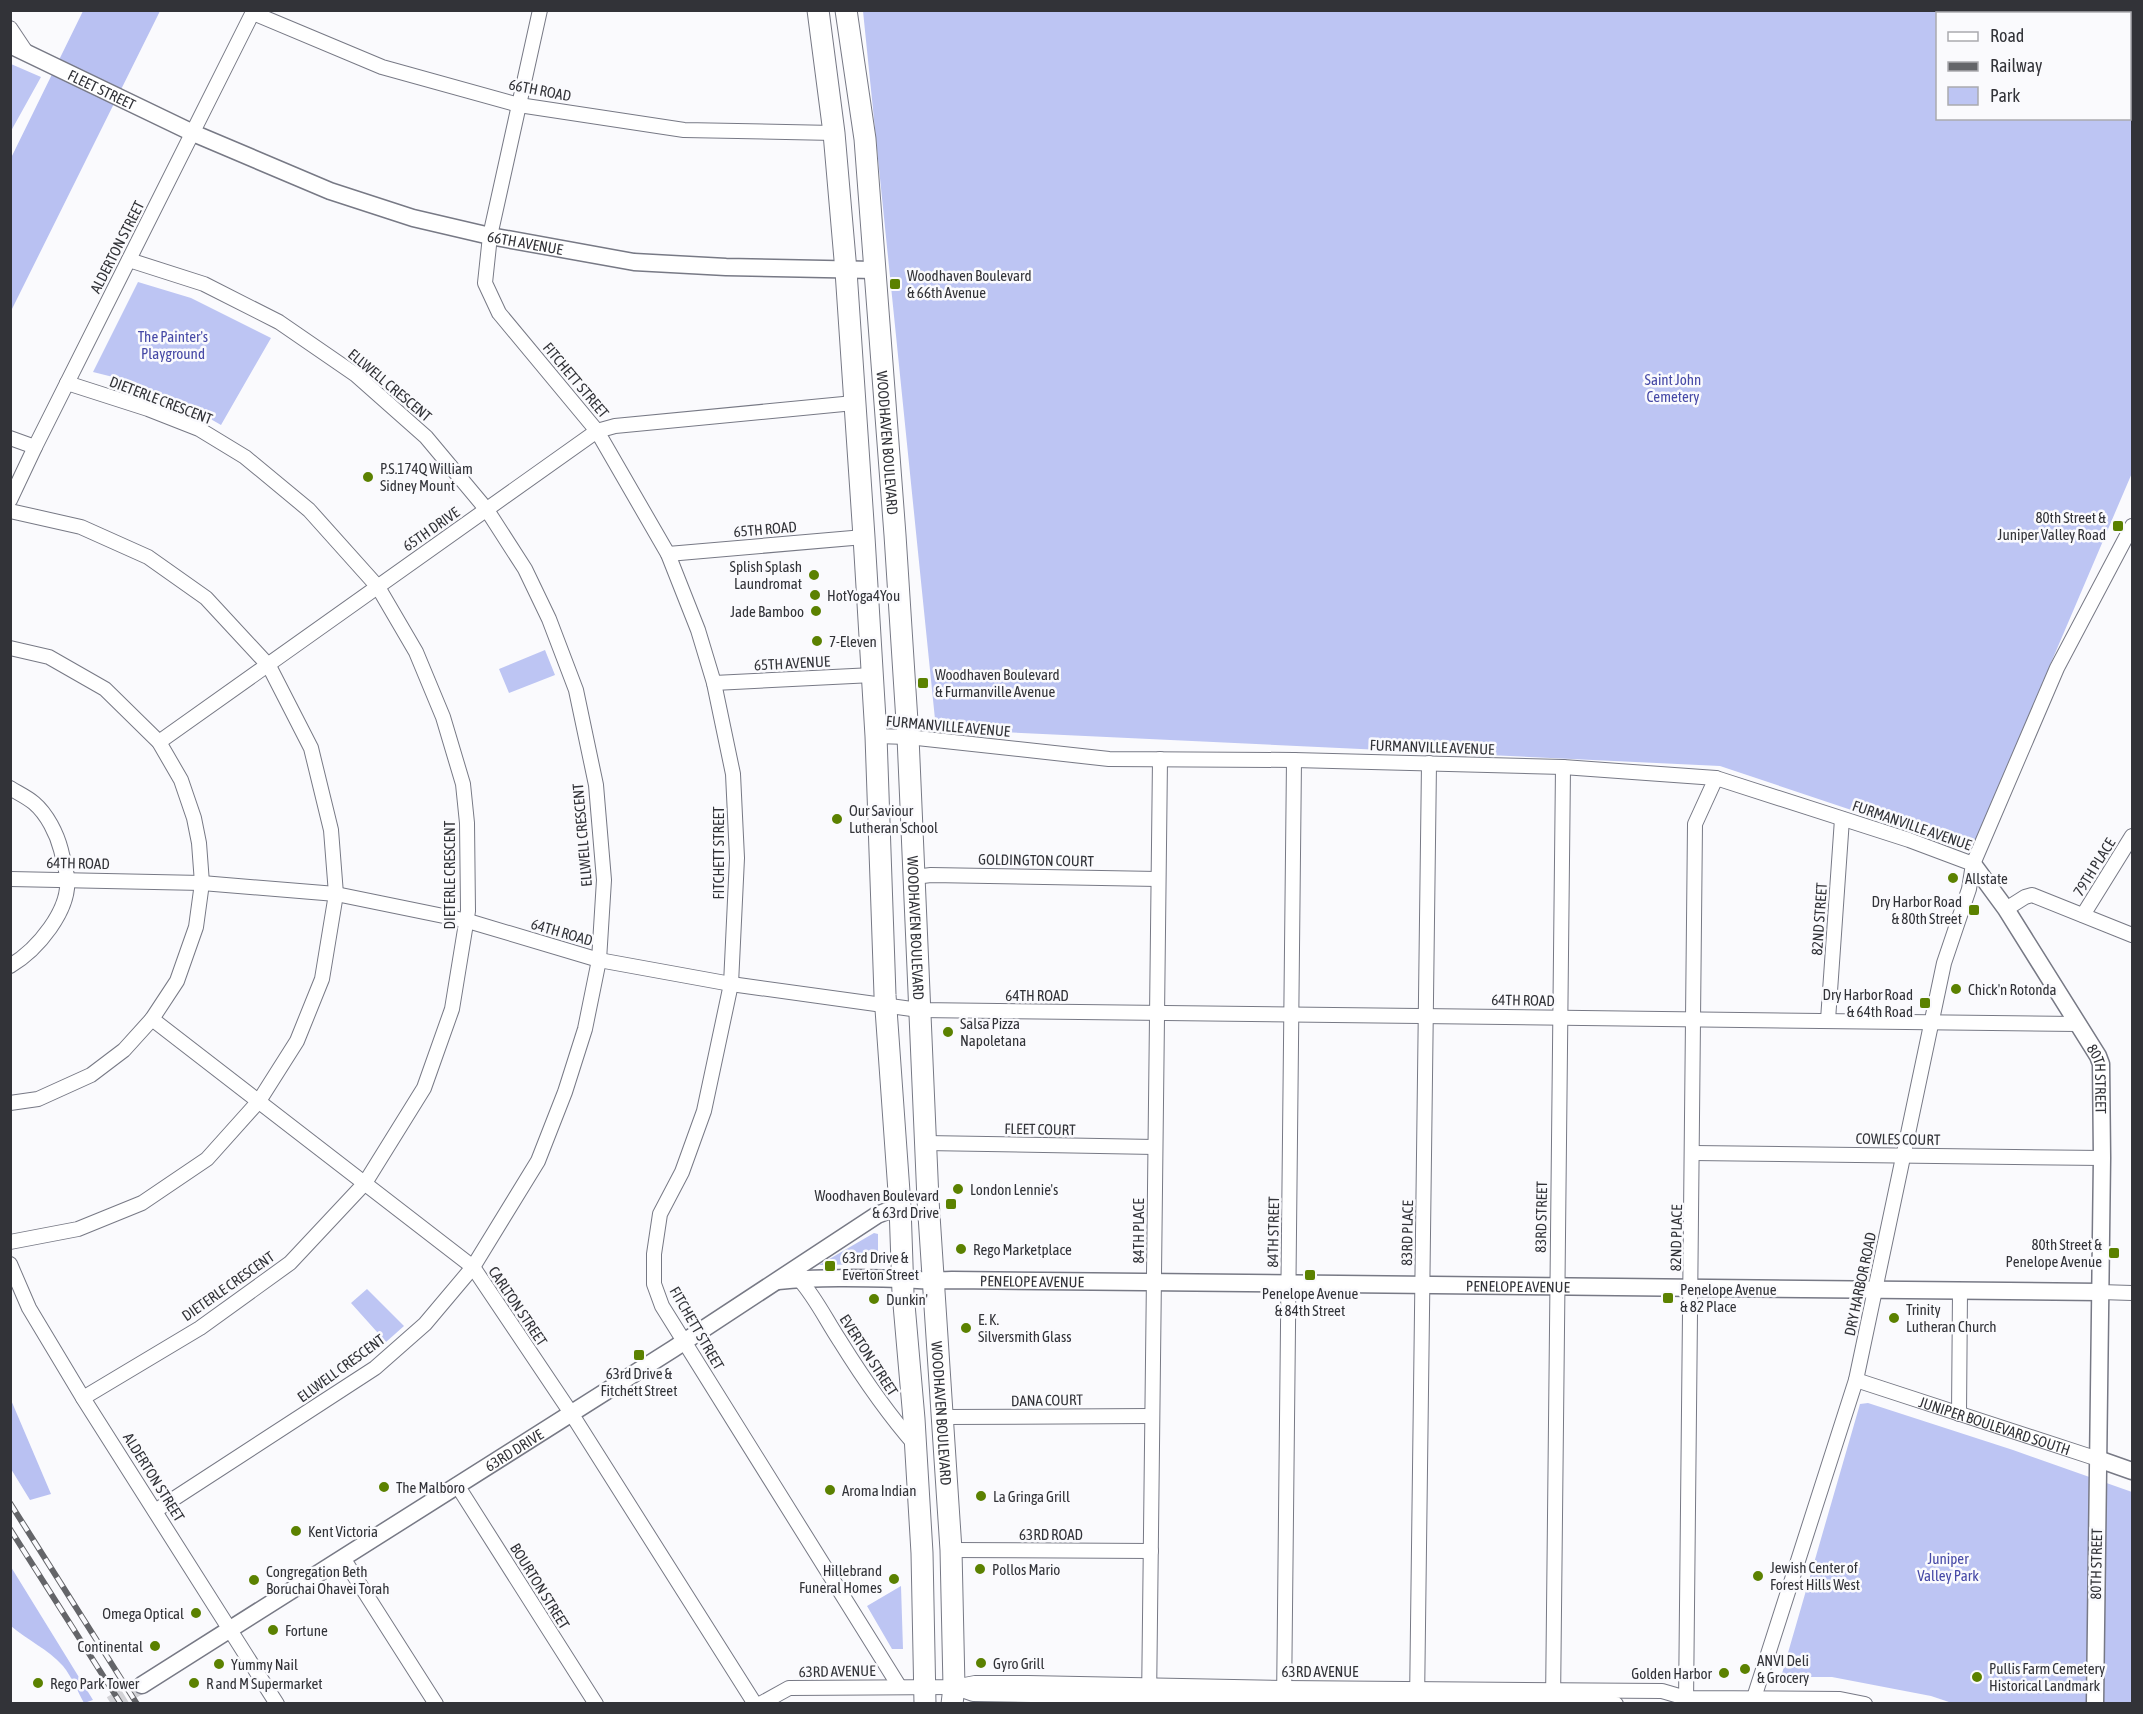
<svg xmlns="http://www.w3.org/2000/svg" width="2143" height="1714" font-family="'Asap Condensed',sans-serif">
<style>
.green{fill:#bdc5f3;fill-rule:evenodd}
.forest{fill:#b9c1f2}
.lines{fill:none;stroke-linecap:round;stroke-linejoin:round}
.tertiary-tunnel{stroke:#d2d2d6;stroke-width:16;stroke-dasharray:16 8;stroke-linecap:butt}
.minor-casing{stroke:#777985;stroke-width:16}
.tertiary-casing{stroke:#777985;stroke-width:19}
.primary-casing{stroke:#777985;stroke-width:23}
.minor{stroke:#fff;stroke-width:14}
.tertiary{stroke:#fff;stroke-width:16}
.primary{stroke:#fff;stroke-width:21}
.rail-casing{stroke:#646569;stroke-width:6}
.rail{stroke:#fafafd;stroke-width:4;stroke-dasharray:11;stroke-linecap:butt}
.poi-dot{fill:#5b8100;stroke:#fafafd;stroke-width:2}
.labels{text-anchor:middle;dominant-baseline:central;stroke-width:5;stroke-linejoin:round;paint-order:stroke}
.street-label{font-size:15px;fill:#323338;stroke:#fafafd}
.poi-label{font-size:15px;fill:#323338;stroke:#fafafd;text-anchor:start}
.park-label{font-size:15px;fill:#4649a6;stroke:#fafafd}
</style>
<rect width="100%" height="100%" fill="#fafafd"/>
<path class="green" d="M863 11H2132V473L1971 850 1720 766 936 729ZM1938 14H2130V118H1938Z
M11 64 41 77 11 131Z
M138 282 191 298 271 338 221 425C181 401 139 382 93 372Z
M545 650 555 675 509 693 499 669Z
M874 1233 878 1234V1261L876 1264 819 1265Z
M367 1289 404 1326 386 1342 351 1303Z
M1868 1403 2013 1450 2132 1492V1703H1952L1931 1696 1832 1677H1781L1860 1404Z
M901 1586 903 1649H892L867 1606Z"/>
<path class="forest" d="M83 11H160L11 311 10 160Z
M10 1400H11L51 1494 30 1500 11 1469Z
M11 1567 93 1700 84 1703C78 1692 72 1677 63 1666 48 1649 27 1640 11 1626Z"/>
<g class="lines">
<path class="tertiary-tunnel" d="M111 1704 142 1685"/>
<g class="minor-casing">
<g id="minor">
<path d="M540 10 490 236 485 283 499 313 597 431 668 554 698 630 714 683 733 774 737 858 731 984 704 1111 682 1172 660 1214 654 1254V1284L662 1306 899 1686"/>
<path d="M253 13 382 67 519 105 684 130 834 133"/>
<path d="M10 28 26 52"/>
<path d="M129 260 204 284 279 322 356 375 426 437 487 510 525 569 549 619 576 690 596 785 604 880 599 960 585 1029 565 1092 538 1161 473 1267 425 1324 375 1368 155 1511"/>
<path d="M67 383 148 409 199 429 245 457 309 510 378 587 416 652 443 717 463 784 467 823 468 911 452 1009 424 1088 365 1183 290 1263 200 1328 83 1398"/>
<path d="M10 438 35 447"/>
<path d="M10 500 35 447 254 10"/>
<path d="M10 511 81 527 148 557 206 598 269 666 311 748 331 830 336 894 322 979 297 1041 259 1101 207 1159 142 1203 78 1229 10 1242"/>
<path d="M668 554 864 537"/>
<path d="M10 648 49 657 105 689 159 742 181 780 194 818 199 843 202 883 196 927 177 981 152 1019 124 1050 91 1075 38 1099 10 1103"/>
<path d="M714 683 873 675"/>
<path d="M876 736 908 737 1109 759 1294 760 1563 767 1716 778 1909 840 1973 864"/>
<path d="M159 742 597 431 615 426 854 403"/>
<path d="M10 788C18 793 27 797 34 803 47 814 57 834 61 850 63 859 66 868 67 877 71 910 37 950 10 966"/>
<path d="M914 877 931 875 1158 879"/>
<path d="M10 879 202 883 336 894 468 921 599 960 731 984 919 1010 2077 1024"/>
<path d="M2006 909 2025 897 2032 895 2132 935"/>
<path d="M2083 915 2132 836"/>
<path d="M152 1019 473 1267 571 1413 755 1704"/>
<path d="M1828 1020 1842 819"/>
<path d="M925 1143 1155 1147"/>
<path d="M1693 1153 2102 1158"/>
<path d="M10 1264 29 1308 83 1398 277 1704"/>
<path d="M799 1279C816 1298 826 1320 840 1341 863 1378 887 1413 916 1446"/>
<path d="M2100 1292 2132 1293"/>
<path id="s1" d="M1856 1380 2098 1459"/>
<path d="M1959 1414 1960 1291"/>
<path d="M943 1417 1152 1416"/>
<path d="M457 1485 596 1704"/>
<path d="M951 1550 1151 1551"/>
<path d="M343 1558 436 1704"/>
<path d="M956 1688 973 1694 1616 1704"/>
<path d="M760 1704 789 1688 954 1687 975 1683H1028L1284 1688 1662 1691 1686 1698 1840 1699 1865 1704"/>
<path d="M1149 1704 1160 759"/>
<path d="M1284 1704 1294 760"/>
<path d="M1417 1704 1429 763"/>
<path d="M1553 1704 1563 767"/>
<path d="M1686 1704 1695 824 1716 778"/>
<path d="M1752 1704 1856 1380 1944 963 1969 889 1973 864 2057 668 2132 526"/>
</g>
</g>
<g class="tertiary-casing">
<g id="tertiary">
<path id="s2" d="M10 45 193 133 330 191 413 218 490 236 634 262 726 267 874 270"/>
<path id="s3" d="M1973 864 2006 909 2098 1056 2101 1064 2102 1158 2095 1704"/>
<path id="s4" d="M778 1281C818 1277 860 1278 900 1279 918 1280 934 1281 952 1280L2100 1292"/>
<path d="M2098 1459 2132 1471"/>
<path id="s5" d="M142 1685 673 1349 877 1215 900 1206"/>
</g>
</g>
<g class="primary-casing">
<g id="primary">
<path d="M818 10 834 133 846 271 864 537 876 736 885 995 900 1206 903 1293 914 1419 922 1553 925 1704"/>
<path id="s6" d="M846 10 865 139 895 535 908 737 928 1200 951 1550 954 1687 952 1704"/>
</g>
</g>
<use href="#minor" class="minor"/>
<use href="#tertiary" class="tertiary"/>
<use href="#primary" class="primary"/>
<g class="rail-casing">
<path id="rail" d="M10 1503 137 1704
M10 1529 121 1704"/>
</g>
<use href="#rail" class="rail"/>
</g>
<g class="poi-dot">
<rect x="889" y="278" width="12" height="12" rx="3"/>
<circle cx="368" cy="477" r="6"/>
<rect x="2112" y="520" width="12" height="12" rx="3"/>
<circle cx="814" cy="575" r="6"/>
<circle cx="815" cy="595" r="6"/>
<circle cx="816" cy="611" r="6"/>
<circle cx="817" cy="641" r="6"/>
<rect x="917" y="677" width="12" height="12" rx="3"/>
<circle cx="837" cy="819" r="6"/>
<circle cx="1953" cy="878" r="6"/>
<rect x="1968" y="904" width="12" height="12" rx="3"/>
<circle cx="1956" cy="989" r="6"/>
<rect x="1919" y="997" width="12" height="12" rx="3"/>
<circle cx="948" cy="1032" r="6"/>
<circle cx="958" cy="1189" r="6"/>
<rect x="945" y="1198" width="12" height="12" rx="3"/>
<circle cx="961" cy="1249" r="6"/>
<rect x="2108" y="1247" width="12" height="12" rx="3"/>
<rect x="824" y="1260" width="12" height="12" rx="3"/>
<rect x="1304" y="1269" width="12" height="12" rx="3"/>
<rect x="1662" y="1292" width="12" height="12" rx="3"/>
<circle cx="874" cy="1299" r="6"/>
<circle cx="1894" cy="1318" r="6"/>
<circle cx="966" cy="1328" r="6"/>
<rect x="633" y="1349" width="12" height="12" rx="3"/>
<circle cx="384" cy="1487" r="6"/>
<circle cx="830" cy="1490" r="6"/>
<circle cx="981" cy="1496" r="6"/>
<circle cx="296" cy="1531" r="6"/>
<circle cx="980" cy="1569" r="6"/>
<circle cx="1758" cy="1576" r="6"/>
<circle cx="894" cy="1579" r="6"/>
<circle cx="254" cy="1580" r="6"/>
<circle cx="196" cy="1613" r="6"/>
<circle cx="273" cy="1630" r="6"/>
<circle cx="155" cy="1646" r="6"/>
<circle cx="981" cy="1663" r="6"/>
<circle cx="219" cy="1664" r="6"/>
<circle cx="1745" cy="1669" r="6"/>
<circle cx="1724" cy="1673" r="6"/>
<circle cx="1977" cy="1677" r="6"/>
<circle cx="38" cy="1683" r="6"/>
<circle cx="194" cy="1683" r="6"/>
</g>
<g class="labels">
<g class="street-label">
<text stroke="none"><textPath href="#s2" startOffset="102">FLEET STREET</textPath></text>
<text transform="translate(540 90) rotate(11)">66TH ROAD</text>
<text stroke="none"><textPath href="#s2" startOffset="554">66TH AVENUE</textPath></text>
<text transform="translate(117 247) rotate(-63)">ALDERTON STREET</text>
<text transform="translate(576 380) rotate(50)">FITCHETT STREET</text>
<text transform="translate(390 385) rotate(40)">ELLWELL CRESCENT</text>
<text transform="translate(161 400) rotate(21)">DIETERLE CRESCENT</text>
<text stroke="none"><textPath href="#s6" startOffset="435">WOODHAVEN BOULEVARD</textPath></text>
<text transform="translate(431 529) rotate(-35)">65TH DRIVE</text>
<text transform="translate(765 529) rotate(-5)">65TH ROAD</text>
<text transform="translate(792 663) rotate(-3)">65TH AVENUE</text>
<text transform="translate(948 726) rotate(5)">FURMANVILLE AVENUE</text>
<text transform="translate(1432 747) rotate(2)">FURMANVILLE AVENUE</text>
<text transform="translate(1912 825) rotate(19)">FURMANVILLE AVENUE</text>
<text transform="translate(582 835) rotate(-95)">ELLWELL CRESCENT</text>
<text transform="translate(718 853) rotate(-90)">FITCHETT STREET</text>
<text transform="translate(1036 860) rotate(1)">GOLDINGTON COURT</text>
<text transform="translate(78 863) rotate(1)">64TH ROAD</text>
<text transform="translate(2094 867) rotate(-58)">79TH PLACE</text>
<text transform="translate(449 875) rotate(-90)">DIETERLE CRESCENT</text>
<text transform="translate(1819 919) rotate(-86)">82ND STREET</text>
<text stroke="none"><textPath href="#s6" startOffset="921">WOODHAVEN BOULEVARD</textPath></text>
<text transform="translate(562 932) rotate(16)">64TH ROAD</text>
<text x="1037" y="995">64TH ROAD</text>
<text transform="translate(1523 1000) rotate(1)">64TH ROAD</text>
<text stroke="none"><textPath href="#s3" startOffset="252">80TH STREET</textPath></text>
<text transform="translate(1040 1129) rotate(1)">FLEET COURT</text>
<text transform="translate(1898 1139) rotate(1)">COWLES COURT</text>
<text transform="translate(1541 1217) rotate(-89)">83RD STREET</text>
<text transform="translate(1138 1231) rotate(-90)">84TH PLACE</text>
<text transform="translate(1273 1232) rotate(-89)">84TH STREET</text>
<text transform="translate(1407 1233) rotate(-89)">83RD PLACE</text>
<text transform="translate(1676 1238) rotate(-89)">82ND PLACE</text>
<text stroke="none"><textPath href="#s4" startOffset="254">PENELOPE AVENUE</textPath></text>
<text transform="translate(1860 1284) rotate(-78)">DRY HARBOR ROAD</text>
<text transform="translate(228 1286) rotate(-35)">DIETERLE CRESCENT</text>
<text stroke="none"><textPath href="#s4" startOffset="740">PENELOPE AVENUE</textPath></text>
<text transform="translate(518 1306) rotate(56)">CARLTON STREET</text>
<text transform="translate(697 1328) rotate(60)">FITCHETT STREET</text>
<text transform="translate(869 1355) rotate(57)">EVERTON STREET</text>
<text transform="translate(341 1368) rotate(-36)">ELLWELL CRESCENT</text>
<text transform="translate(1047 1400) rotate(-1)">DANA COURT</text>
<text stroke="none"><textPath href="#s6" startOffset="1407">WOODHAVEN BOULEVARD</textPath></text>
<text stroke="none"><textPath href="#s1" startOffset="146">JUNIPER BOULEVARD SOUTH</textPath></text>
<text stroke="none"><textPath href="#s5" startOffset="440">63RD DRIVE</textPath></text>
<text transform="translate(154 1477) rotate(58)">ALDERTON STREET</text>
<text x="1051" y="1534">63RD ROAD</text>
<text transform="translate(2096 1564) rotate(-89)">80TH STREET</text>
<text transform="translate(540 1586) rotate(58)">BOURTON STREET</text>
<text transform="translate(837 1671) rotate(-1)">63RD AVENUE</text>
<text x="1320" y="1671">63RD AVENUE</text>
</g>
<g class="poi-label">
<text x="907" y="275">Woodhaven Boulevard<tspan x="907" dy="17">&amp; 66th Avenue</tspan></text>
<text x="380" y="468">P.S.174Q William<tspan x="380" dy="17">Sidney Mount</tspan></text>
<text x="2106" y="517" text-anchor="end">80th Street &amp;<tspan x="2106" dy="17">Juniper Valley Road</tspan></text>
<text x="802" y="566" text-anchor="end">Splish Splash<tspan x="802" dy="17">Laundromat</tspan></text>
<text x="827" y="595">HotYoga4You</text>
<text x="804" y="611" text-anchor="end">Jade Bamboo</text>
<text x="829" y="641">7-Eleven</text>
<text x="935" y="674">Woodhaven Boulevard<tspan x="935" dy="17">&amp; Furmanville Avenue</tspan></text>
<text x="849" y="810">Our Saviour<tspan x="849" dy="17">Lutheran School</tspan></text>
<text x="1965" y="878">Allstate</text>
<text x="1962" y="901" text-anchor="end">Dry Harbor Road<tspan x="1962" dy="17">&amp; 80th Street</tspan></text>
<text x="1968" y="989">Chick'n Rotonda</text>
<text x="1913" y="994" text-anchor="end">Dry Harbor Road<tspan x="1913" dy="17">&amp; 64th Road</tspan></text>
<text x="960" y="1023">Salsa Pizza<tspan x="960" dy="17">Napoletana</tspan></text>
<text x="970" y="1189">London Lennie's</text>
<text x="939" y="1195" text-anchor="end">Woodhaven Boulevard<tspan x="939" dy="17">&amp; 63rd Drive</tspan></text>
<text x="2102" y="1244" text-anchor="end">80th Street &amp;<tspan x="2102" dy="17">Penelope Avenue</tspan></text>
<text x="973" y="1249">Rego Marketplace</text>
<text x="842" y="1257">63rd Drive &amp;<tspan x="842" dy="17">Everton Street</tspan></text>
<text x="1680" y="1289">Penelope Avenue<tspan x="1680" dy="17">&amp; 82 Place</tspan></text>
<text x="1310" y="1293" text-anchor="middle">Penelope Avenue<tspan x="1310" dy="17">&amp; 84th Street</tspan></text>
<text x="886" y="1299">Dunkin'</text>
<text x="1906" y="1309">Trinity<tspan x="1906" dy="17">Lutheran Church</tspan></text>
<text x="978" y="1319">E. K.<tspan x="978" dy="17">Silversmith Glass</tspan></text>
<text x="639" y="1373" text-anchor="middle">63rd Drive &amp;<tspan x="639" dy="17">Fitchett Street</tspan></text>
<text x="396" y="1487">The Malboro</text>
<text x="842" y="1490">Aroma Indian</text>
<text x="993" y="1496">La Gringa Grill</text>
<text x="308" y="1531">Kent Victoria</text>
<text x="1770" y="1567">Jewish Center of<tspan x="1770" dy="17">Forest Hills West</tspan></text>
<text x="992" y="1569">Pollos Mario</text>
<text x="882" y="1570" text-anchor="end">Hillebrand<tspan x="882" dy="17">Funeral Homes</tspan></text>
<text x="266" y="1571">Congregation Beth<tspan x="266" dy="17">Boruchai Ohavei Torah</tspan></text>
<text x="184" y="1613" text-anchor="end">Omega Optical</text>
<text x="285" y="1630">Fortune</text>
<text x="143" y="1646" text-anchor="end">Continental</text>
<text x="1757" y="1660">ANVI Deli<tspan x="1757" dy="17">&amp; Grocery</tspan></text>
<text x="993" y="1663">Gyro Grill</text>
<text x="231" y="1664">Yummy Nail</text>
<text x="1989" y="1668">Pullis Farm Cemetery<tspan x="1989" dy="17">Historical Landmark</tspan></text>
<text x="1712" y="1673" text-anchor="end">Golden Harbor</text>
<text x="50" y="1683">Rego Park Tower</text>
<text x="206" y="1683">R and M Supermarket</text>
</g>
<g class="park-label">
<text x="173" y="336">The Painter's<tspan x="173" dy="17">Playground</tspan></text>
<text x="1673" y="379">Saint John<tspan x="1673" dy="17">Cemetery</tspan></text>
<text x="1948" y="1558">Juniper<tspan x="1948" dy="17">Valley Park</tspan></text>
</g>
</g>
<rect width="2143" height="1714" fill="none" stroke="#323338" stroke-width="24"/>
<rect x="1936" y="12" width="195" height="108" fill="#fafafd" stroke="#aaaaae" stroke-width="1.5"/>
<rect x="1948" y="32" width="30" height="9" fill="#ffffff" stroke="#aaaaae" stroke-width="1.5"/>
<text x="1990" y="42" font-size="18" fill="#323338">Road</text>
<rect x="1948" y="62" width="30" height="9" fill="#646569" stroke="#aaaaae" stroke-width="1.5"/>
<text x="1990" y="72" font-size="18" fill="#323338">Railway</text>
<rect x="1948" y="87" width="30" height="18" fill="#bdc5f3" stroke="#aaaaae" stroke-width="1.5"/>
<text x="1990" y="102" font-size="18" fill="#323338">Park</text>
</svg>
